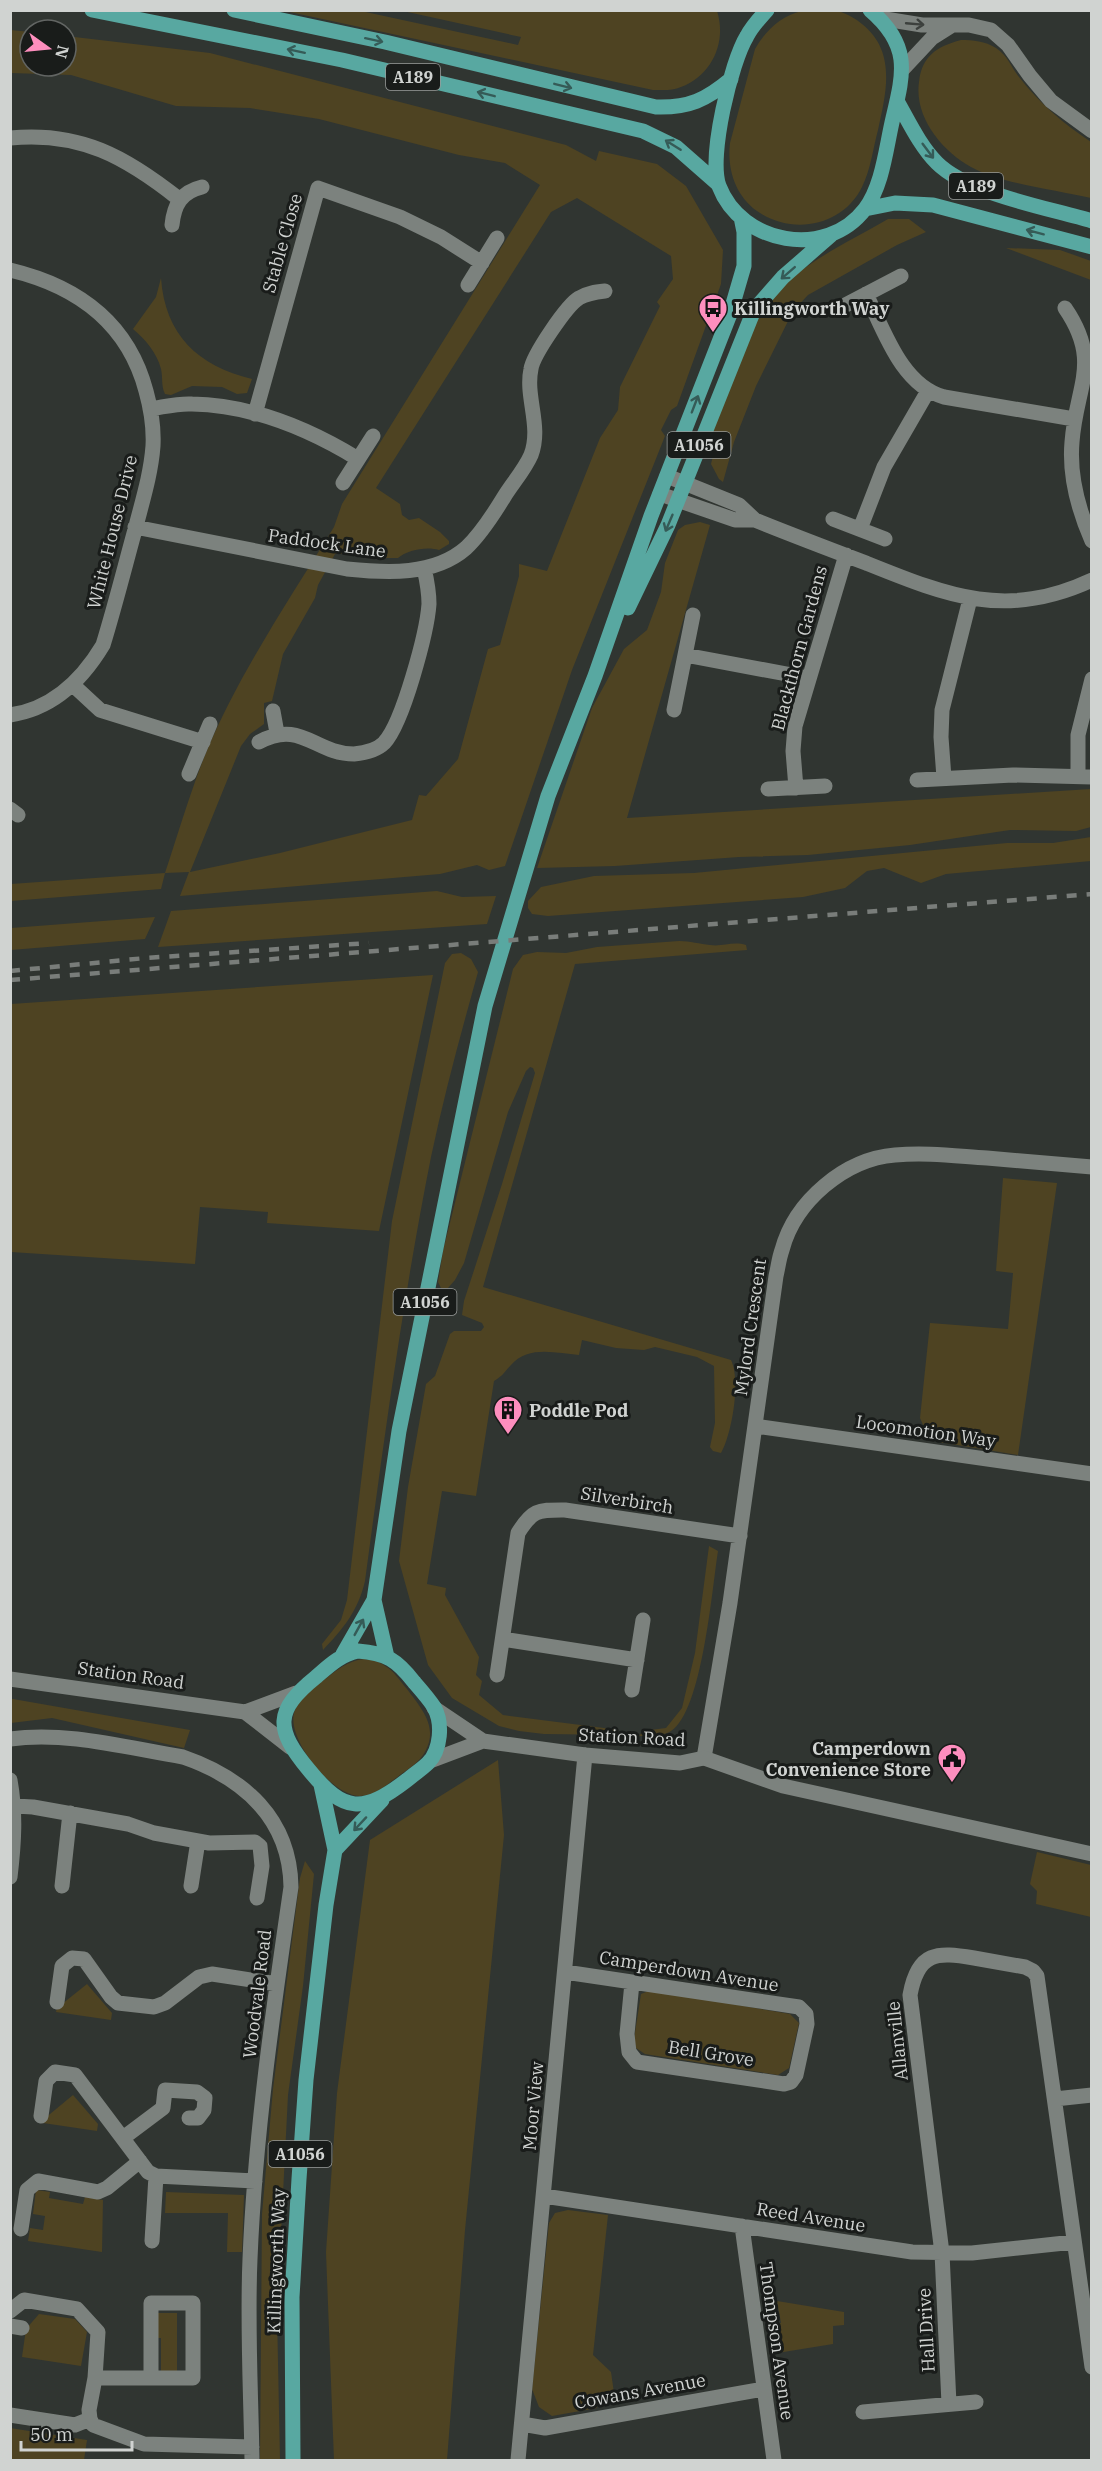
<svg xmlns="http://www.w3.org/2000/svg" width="1102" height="2471" font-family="'IBM Plex Serif',serif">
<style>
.green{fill:#4e4322;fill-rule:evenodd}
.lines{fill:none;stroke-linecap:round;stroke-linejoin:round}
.minor{stroke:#7c827e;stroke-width:15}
.secondary{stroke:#7c827e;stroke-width:15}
.primary{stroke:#58a8a1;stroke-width:15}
.rail{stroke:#797d7a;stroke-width:4.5;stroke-dasharray:10 10;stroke-linecap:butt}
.oneway{stroke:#3c403d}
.oneway2{stroke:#355b57}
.labels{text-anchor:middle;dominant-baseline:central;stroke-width:6;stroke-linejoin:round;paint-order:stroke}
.shield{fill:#191c1a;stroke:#999c9a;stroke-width:1.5}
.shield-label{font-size:16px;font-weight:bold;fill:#d0d3d1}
.street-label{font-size:18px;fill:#d0d3d1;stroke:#191c1a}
.poi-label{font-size:18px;font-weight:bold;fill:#d0d3d1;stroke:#191c1a;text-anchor:start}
</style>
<rect width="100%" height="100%" fill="#303531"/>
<path class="green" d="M285 11H361L518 45 521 37 403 11H717C727 42 712 75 681 87 673 91 662 90 653 90Z
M802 11C813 10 824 9 834 10 844 12 855 18 862 24 897 52 886 93 878 130 873 148 871 169 862 187 843 226 792 236 757 211 735 195 727 169 730 143L755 49C766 30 781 16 802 11Z
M11 30 30 32V66H66V36L210 53 566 145 596 161 599 151 657 164 686 186 723 250 721 284 677 406 671 410 661 430 665 436 572 670 505 866 489 870 477 865 440 874 180 896 189 872 165 873 161 889 11 901V884L165 873C178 834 190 793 205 755 238 675 289 600 334 527L342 504 540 185 505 163 459 155 319 119 250 108 176 106 71 75 11 73ZM577 198 671 256 673 279 657 302 660 306 620 387 618 410 600 438 547 571 519 564V576L500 645 488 649 458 759 426 796 419 795 412 820 280 853 190 872 241 746 250 734 264 724V703L272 701 283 654 315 598 318 585 335 554 372 553 380 558H398C407 550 427 546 439 550L449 544V541L440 532 419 518 409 520 402 515 400 504 376 488 551 212Z
M961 40C973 40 985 41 996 48 1008 56 1011 67 1019 77 1039 103 1064 124 1091 142V198C1056 190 1002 184 971 167 942 151 914 117 919 82 922 56 936 47 961 40Z
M888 219H909L926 232 897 245 808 295 793 311 756 386 734 442 723 482 719 479 711 464 716 444 708 440C723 401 744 328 771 298 801 263 849 242 888 219Z
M1006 248 1060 250 1091 261V280Z
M161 278C165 335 198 366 252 379L247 393 237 394 222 387 192 386 171 395 165 394C161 386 163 378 161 369 157 353 145 339 133 329L156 297Z
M700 522 710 525 627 818 1091 789V827L1076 831 1010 830 910 845 808 855 739 857 615 866 537 868 592 708 624 649 647 630 661 592 665 563 678 530 685 525Z
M1091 837V861L946 874 921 883 884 868 867 871 845 888 803 897 548 916 532 914 528 908V901L541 887 594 876 694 873 1007 843H1053Z
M437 891 462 897 496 896 487 924 158 947 171 911Z
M155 917 145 939 11 950V928Z
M679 941C690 941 700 944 710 945 722 947 733 941 746 945L747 950 575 964 483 1287 731 1360C741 1380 732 1434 721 1453L713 1451 710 1447 715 1423 714 1366 697 1357 655 1347 644 1350 616 1348 582 1340 579 1355C556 1353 528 1345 511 1365 504 1372 504 1375 494 1381L476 1496 442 1491 427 1584 446 1588 445 1595 479 1657 476 1675 482 1681 479 1695 503 1715 612 1729 627 1735 544 1734 519 1731 499 1726 452 1698 428 1665 399 1561 408 1487 426 1384 435 1376 450 1334 454 1331H481L484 1327 482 1323 462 1315 464 1301 502 1184 535 1073 533 1068 530 1067 526 1071 508 1112 464 1263 455 1280 448 1288H441L438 1282 443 1251 513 969 523 955 537 952 566 953 597 947Z
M461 953 471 959 478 972C461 1033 444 1095 431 1157 403 1298 384 1439 365 1581 358 1611 343 1629 323 1650L322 1644 341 1620 347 1600 392 1221 445 963 452 954Z
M433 975 379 1231 267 1223 268 1212 200 1207 195 1264 11 1252V1004Z
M1003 1178 1057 1183 1018 1455 939 1442 927 1434 920 1418 930 1323 1008 1329 1013 1273 996 1271Z
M709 1546 718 1551C712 1589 702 1712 671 1731 663 1736 649 1736 639 1736L643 1731 666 1728 682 1708 695 1653Z
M364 1659C371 1660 379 1661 385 1666 394 1671 400 1681 407 1689 421 1708 438 1726 426 1750 420 1763 406 1770 396 1778 385 1786 374 1796 360 1796 332 1796 287 1740 294 1713 298 1698 311 1689 324 1680 337 1670 347 1661 364 1659Z
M10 1699H13L190 1730 184 1748 52 1718 11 1723Z
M498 1760 504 1835 465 2230 447 2460H334L326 2252 337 2093 370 1840Z
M1037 1852 1091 1865V1917L1036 1904 1037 1891 1030 1884Z
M305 1861 314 1874 303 1986 288 2095 277 2313 280 2460H260L262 2214 273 2089 300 1878Z
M87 1984 112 2013 111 2020 56 2012 57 2008Z
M651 1990 790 2014 799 2023 789 2068 778 2075 645 2054 636 2048 634 2039 641 1994Z
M73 2095 98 2124 97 2131 43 2123 44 2119Z
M36 2190 50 2192 49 2198 83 2204 85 2197 103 2200 102 2252 28 2241 30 2228 43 2230 45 2216 33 2214Z
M166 2192 244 2195 242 2252H227L228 2213H165Z
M568 2210 608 2215 593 2355 611 2372 614 2393 595 2396 597 2408 552 2416 539 2407 532 2389 549 2223 555 2213Z
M777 2301 844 2312V2325L833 2326V2344L771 2354 767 2324 781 2323Z
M156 2313H177V2372H161V2338H155Z
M39 2314 75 2319 87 2332 81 2366 22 2357 26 2329Z
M10 2428 87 2440 84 2460H11Z"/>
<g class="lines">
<path class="minor" d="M10 138C80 131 126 157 179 199
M172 225C174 205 181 192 202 187
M10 270C77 286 128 323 146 391 151 409 154 427 153 446 151 473 143 499 136 526 125 566 115 606 103 645 82 680 52 709 10 715
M468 285 497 238
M866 294C884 330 901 385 944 397L1074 419
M1065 308C1102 362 1076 386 1072 442 1069 476 1078 509 1092 541
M836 310 901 276
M150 409C164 407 178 403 192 404 251 405 309 429 358 459
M255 414 318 188 400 217 441 237 482 263
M343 483 373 436
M660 494 735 520H755L739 505 667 476
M833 519 885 539
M755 520C792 535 829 549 866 563 948 596 1006 620 1092 580
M135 527 347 569C386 573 434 576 466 548 481 534 493 515 504 497 512 484 525 469 531 455 542 426 525 397 531 369 533 355 567 305 579 298 587 293 596 292 605 291
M860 529 884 467 928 391
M685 655 808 678
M73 685 100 710 203 742
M674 710 693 615
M273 711 277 733
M259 742C301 719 315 754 354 754 364 753 377 750 384 743 403 723 427 632 429 604 429 592 427 581 424 568
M189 774 210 724
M1078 777V735L1092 679
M944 778 941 737 942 710 970 599
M917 780 1013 775 1092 777
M796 788 793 751 795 726 846 555
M768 789 825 786
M10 809 18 815
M755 1426 1092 1474
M503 1639 637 1660
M497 1675 518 1533C533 1509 538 1510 565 1510L740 1536
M632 1690 643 1620
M10 1739C67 1731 127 1748 183 1757 244 1778 290 1819 291 1887 273 2010 255 2135 250 2259 247 2326 251 2394 252 2460
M704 1758 730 1603 776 1276C778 1268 779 1258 782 1250 795 1201 845 1159 895 1155 926 1152 956 1156 987 1158 1022 1161 1057 1164 1092 1167
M10 1780C16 1813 14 1844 10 1877
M15 1806 33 1807 128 1824 154 1833 209 1843 255 1842 260 1846 262 1866 257 1898
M62 1886 70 1813
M191 1886 198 1841
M565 1972 799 2007 806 2014 807 2024 796 2075 791 2082 784 2084 637 2062 629 2052 627 2034 632 1983
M57 2002 62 1966 72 1958 84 1959 111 1997 118 2003 154 2007 165 2003 199 1977 212 1974 277 1984
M1055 2099 1092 2095
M41 2116 46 2081 55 2072 75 2075 148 2172 156 2176 255 2181
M123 2138 163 2108 165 2090 197 2092 205 2098 204 2110 198 2118H189
M544 2196 912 2252 972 2253 1074 2242
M742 2226 774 2460
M21 2229 27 2190 38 2181 98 2192 107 2188 140 2161
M152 2241 156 2176
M10 2311 24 2300 77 2309 98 2332 95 2378 89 2410 90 2419 93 2425 144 2444 252 2447
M10 2326 22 2328
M95 2378H151V2303H193V2378H151
M949 2404 942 2253 910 1995C918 1951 937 1952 974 1958 991 1961 1008 1964 1025 1967L1033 1971 1037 1976 1092 2367
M863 2412 976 2402
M10 2415 75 2425 90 2419
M522 2424 545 2428 764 2389
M518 2460 585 1755"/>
<path class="secondary" d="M879 18 922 25H969L991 30 1008 45 1030 76 1051 101 1092 131
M903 69 932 38 951 26
M10 1679 245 1712 290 1747
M434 1708 483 1741 585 1755 680 1763 704 1758 783 1786 1092 1854
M245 1712 296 1693
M430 1761 483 1741"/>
<path class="primary" d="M92 10 342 60 643 131 676 147 717 183
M234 10 385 42 656 107C689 108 706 100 731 79
M767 10C760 18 752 26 747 36 731 62 708 157 719 186 741 244 826 260 865 209 883 185 886 147 893 118 904 72 911 45 870 10
M897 101C909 122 920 146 937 163 968 194 1049 208 1092 221
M865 209 895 203 933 205 1092 247
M628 608 668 525 754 310 783 277 831 235
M374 1600 387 1657
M358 1651C386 1653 397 1660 414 1682 421 1690 429 1699 434 1707 443 1723 441 1750 428 1763 422 1769 414 1774 407 1780 363 1814 344 1813 309 1770 275 1729 274 1711 316 1677 330 1665 340 1655 358 1651Z
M343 1654 374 1600 399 1431 485 1006 548 796 595 676 651 516 730 314 744 266V232L741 217
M335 1850 382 1800
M293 2460 292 2297 299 2179 306 2080 326 1905 335 1850 321 1785"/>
<path class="rail" d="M10 971 146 958 369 943
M10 980 1092 894"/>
</g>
<defs><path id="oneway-shaft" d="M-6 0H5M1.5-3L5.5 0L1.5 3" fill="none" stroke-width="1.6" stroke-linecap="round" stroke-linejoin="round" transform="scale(1.5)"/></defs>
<use class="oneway" href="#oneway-shaft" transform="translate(915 24) rotate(5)"/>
<g class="oneway2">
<use href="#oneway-shaft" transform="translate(374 40) rotate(12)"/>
<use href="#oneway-shaft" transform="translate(296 51) rotate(-168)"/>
<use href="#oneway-shaft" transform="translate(563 86) rotate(14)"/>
<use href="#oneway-shaft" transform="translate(486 94) rotate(-166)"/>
<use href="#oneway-shaft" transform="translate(673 145) rotate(-148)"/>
<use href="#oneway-shaft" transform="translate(928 151) rotate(53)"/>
<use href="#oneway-shaft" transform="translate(1035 232) rotate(-165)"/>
<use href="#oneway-shaft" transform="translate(788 273) rotate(139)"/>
<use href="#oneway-shaft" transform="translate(695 404) rotate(-69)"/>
<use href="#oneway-shaft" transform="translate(669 523) rotate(113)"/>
<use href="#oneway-shaft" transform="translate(359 1627) rotate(-61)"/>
<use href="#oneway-shaft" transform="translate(360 1824) rotate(133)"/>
</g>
<defs>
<g id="bus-pin" transform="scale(1.5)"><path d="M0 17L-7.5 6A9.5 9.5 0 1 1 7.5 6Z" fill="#fe8ebe" stroke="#191c1a"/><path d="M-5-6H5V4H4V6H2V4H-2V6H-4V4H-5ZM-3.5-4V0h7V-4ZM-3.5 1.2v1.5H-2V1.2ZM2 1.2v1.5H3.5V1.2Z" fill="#111"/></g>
<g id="building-pin" transform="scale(1.5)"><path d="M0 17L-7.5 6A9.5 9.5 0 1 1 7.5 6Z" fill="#fe8ebe" stroke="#191c1a"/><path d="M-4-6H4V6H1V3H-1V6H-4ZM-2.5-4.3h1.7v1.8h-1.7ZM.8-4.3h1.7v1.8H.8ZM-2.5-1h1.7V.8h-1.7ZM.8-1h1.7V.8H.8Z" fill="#111"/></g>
<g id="civic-pin" transform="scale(1.5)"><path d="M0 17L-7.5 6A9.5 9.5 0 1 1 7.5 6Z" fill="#fe8ebe" stroke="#191c1a"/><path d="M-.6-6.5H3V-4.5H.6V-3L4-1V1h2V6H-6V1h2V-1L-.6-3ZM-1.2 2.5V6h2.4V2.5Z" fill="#111"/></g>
</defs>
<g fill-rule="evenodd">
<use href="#bus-pin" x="713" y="308"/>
<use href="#building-pin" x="508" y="1410"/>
<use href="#civic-pin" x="952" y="1758"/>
</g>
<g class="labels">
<g class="shield">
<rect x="386" y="64" width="54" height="26" rx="4.5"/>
<rect x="949" y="173" width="54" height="26" rx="4.5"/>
<rect x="667.5" y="432" width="63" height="26" rx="4.5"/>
<rect x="393.5" y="1289" width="63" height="26" rx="4.5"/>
<rect x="268.5" y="2141" width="63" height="26" rx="4.5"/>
</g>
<g class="shield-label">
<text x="413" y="77">A189</text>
<text x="976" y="186">A189</text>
<text x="699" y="445">A1056</text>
<text x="425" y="1302">A1056</text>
<text x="300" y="2154">A1056</text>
</g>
<g class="street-label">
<text transform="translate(282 243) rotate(-74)">Stable Close</text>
<text transform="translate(112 532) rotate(-76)">White House Drive</text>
<text transform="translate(327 543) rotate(8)">Paddock Lane</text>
<text transform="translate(799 648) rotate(-75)">Blackthorn Gardens</text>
<text transform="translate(750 1327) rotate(-82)">Mylord Crescent</text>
<text transform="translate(926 1431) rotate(8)">Locomotion Way</text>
<text transform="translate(627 1500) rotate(9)">Silverbirch</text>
<text transform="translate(131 1675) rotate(8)">Station Road</text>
<text transform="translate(632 1737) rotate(3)">Station Road</text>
<text transform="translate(689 1971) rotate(9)">Camperdown Avenue</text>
<text transform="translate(257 1994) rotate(-83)">Woodvale Road</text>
<text transform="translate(897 2041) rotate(-96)">Allanville</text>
<text transform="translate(711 2053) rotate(9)">Bell Grove</text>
<text transform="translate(533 2106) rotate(-85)">Moor View</text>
<text transform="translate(811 2217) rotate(9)">Reed Avenue</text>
<text transform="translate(276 2261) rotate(-88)">Killingworth Way</text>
<text transform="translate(926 2330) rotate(-93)">Hall Drive</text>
<text transform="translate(777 2341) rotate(82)">Thompson Avenue</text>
<text transform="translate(640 2391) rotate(-10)">Cowans Avenue</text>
</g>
<g class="poi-label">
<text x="734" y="308">Killingworth Way</text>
<text x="529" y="1410">Poddle Pod</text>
<text x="931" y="1748" text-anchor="end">Camperdown<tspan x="931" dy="21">Convenience Store</tspan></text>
</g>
</g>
<rect width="1102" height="2471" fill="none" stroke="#d0d3d1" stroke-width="24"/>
<g transform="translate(48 48) rotate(105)"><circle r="28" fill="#191c1a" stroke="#626563" stroke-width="1.5"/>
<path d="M0-4.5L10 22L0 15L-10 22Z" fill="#fe8ebe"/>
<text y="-9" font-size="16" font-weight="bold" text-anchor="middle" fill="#d0d3d1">N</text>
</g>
<path d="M21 2441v9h111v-9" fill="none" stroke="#d0d3d1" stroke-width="3"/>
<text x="30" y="2441" font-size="18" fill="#d0d3d1" stroke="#191c1a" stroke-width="4.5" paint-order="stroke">50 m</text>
</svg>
